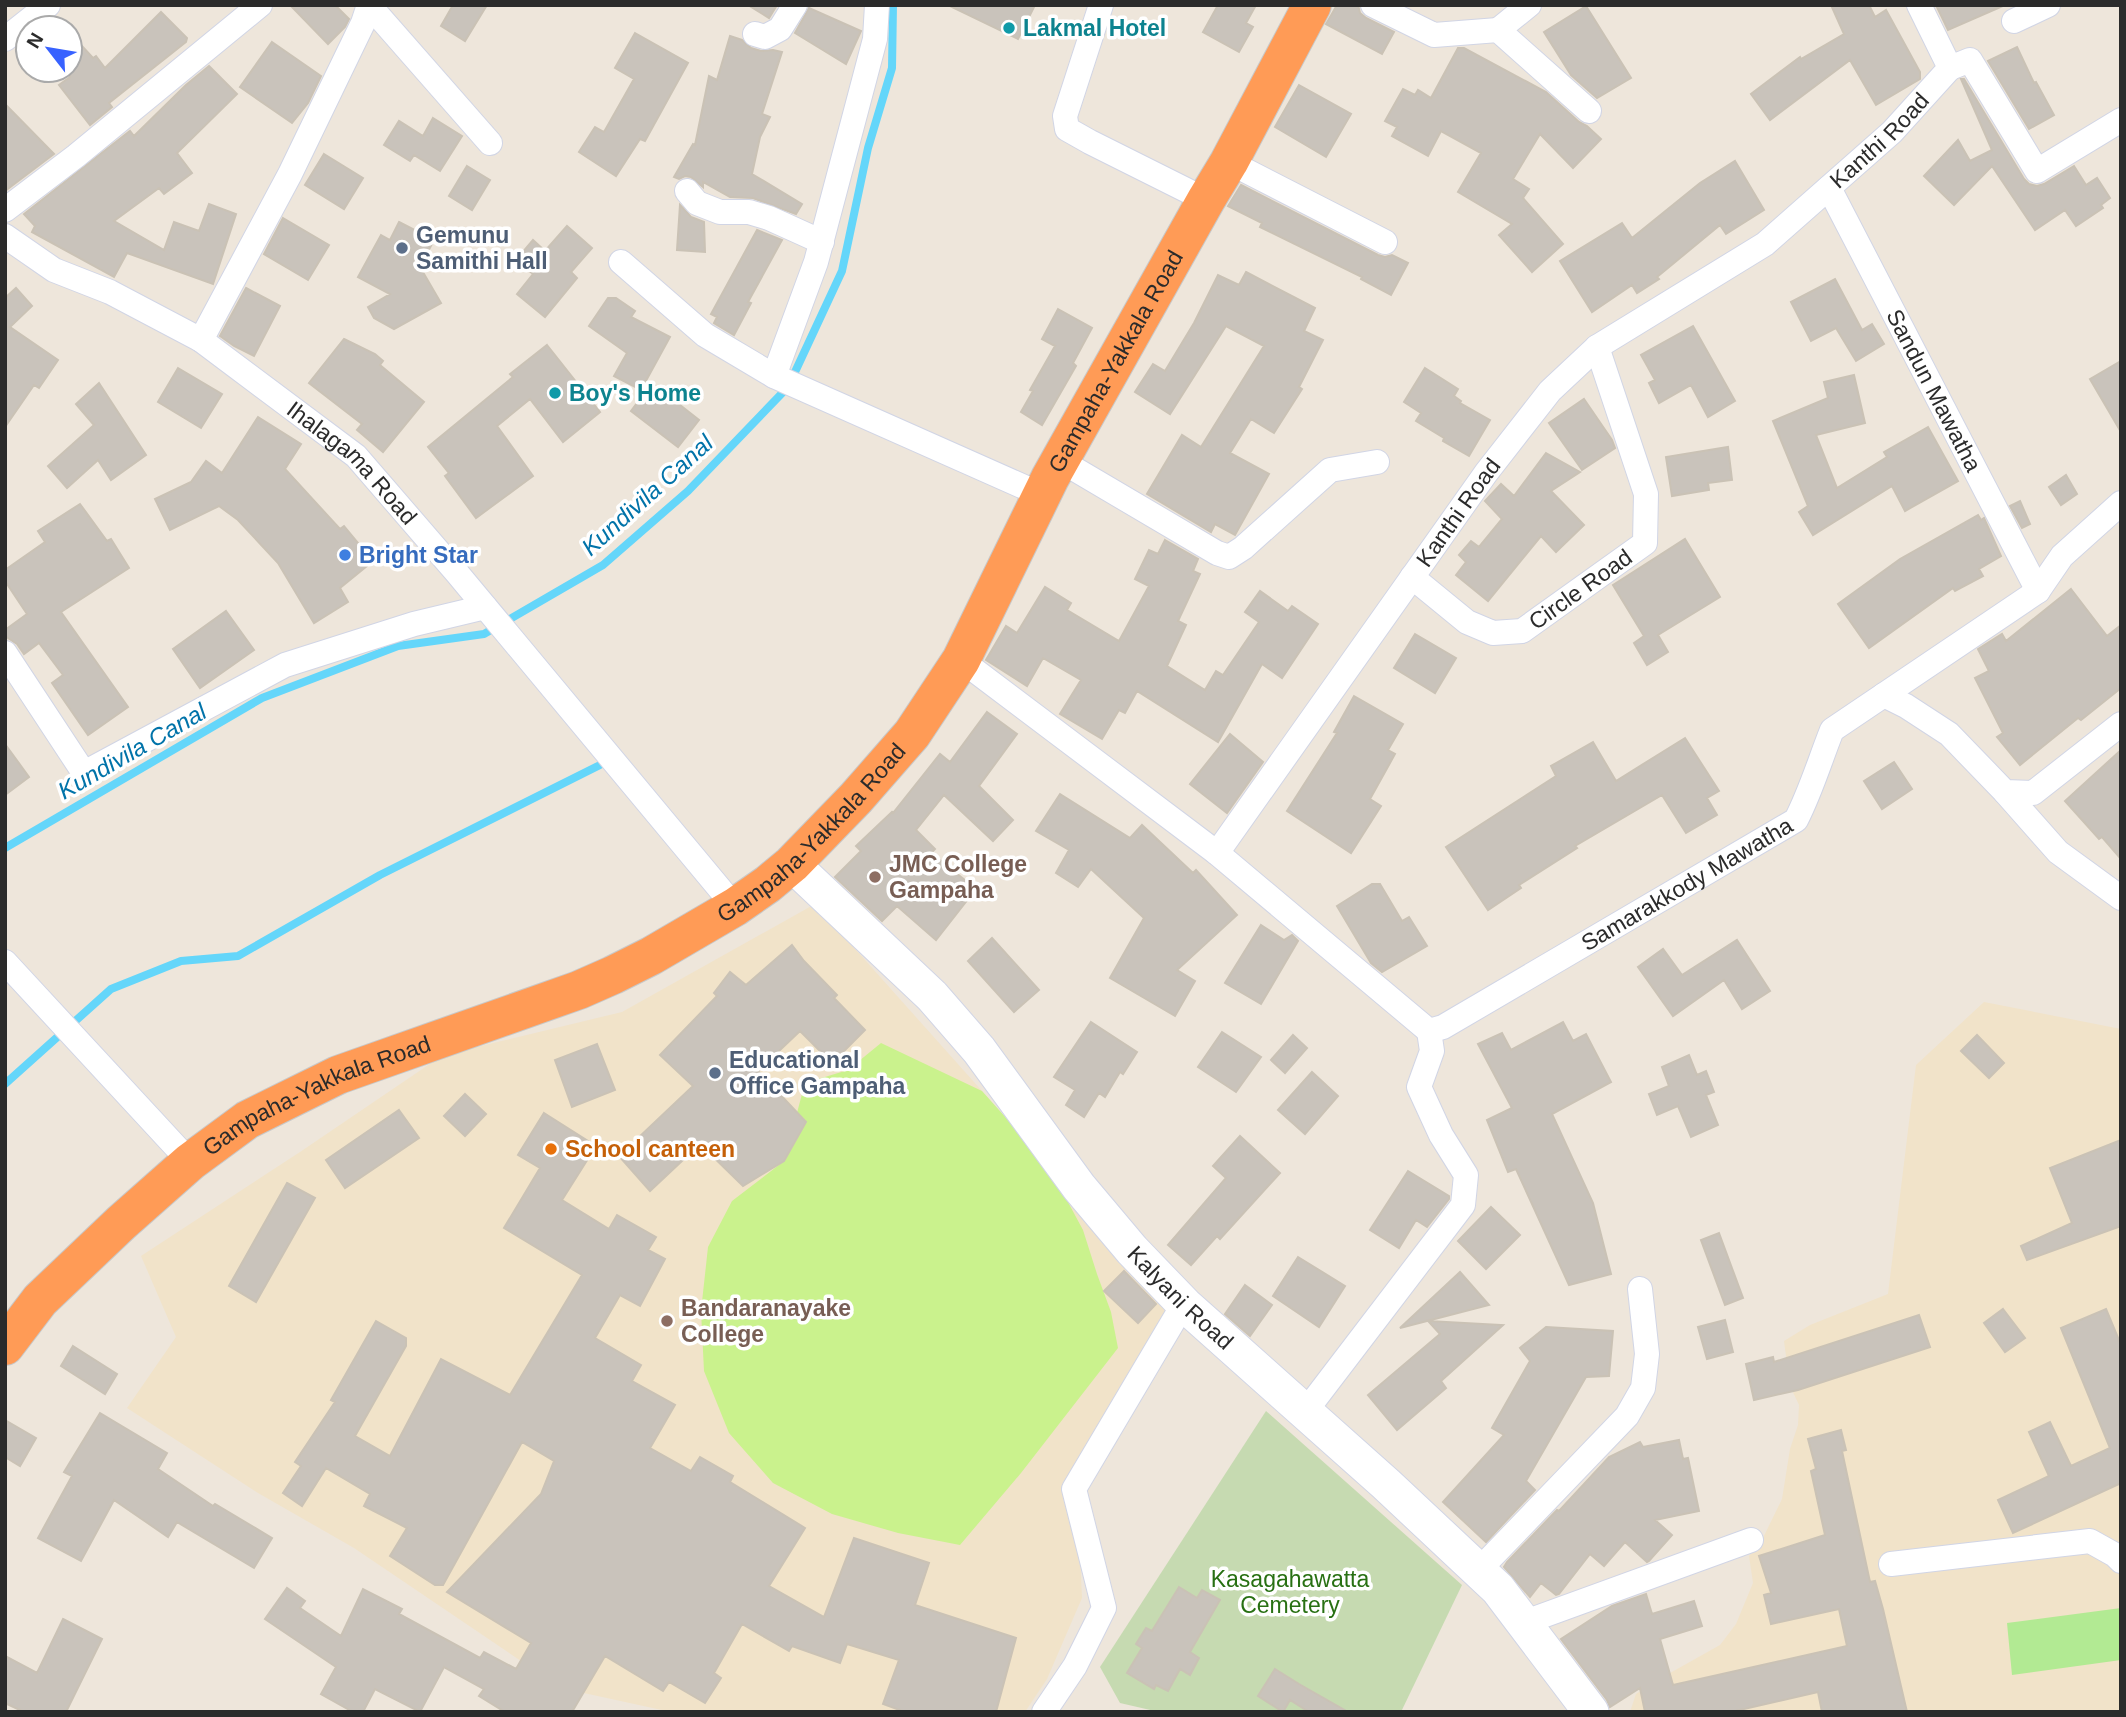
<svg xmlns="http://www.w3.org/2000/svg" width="2126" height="1717" font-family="Arial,sans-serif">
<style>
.education{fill:#f1e3c9}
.green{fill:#b2ea93}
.cemetery{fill:#c6dab1}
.pitch{fill:#caf28d}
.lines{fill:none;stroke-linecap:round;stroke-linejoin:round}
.stream{stroke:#64d6fa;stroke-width:8}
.building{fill:#c9c3bb;stroke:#cac2b5;stroke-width:2}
.street-casing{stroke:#d1d5e5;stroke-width:26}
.secondary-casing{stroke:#d1d5e5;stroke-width:37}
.highway-casing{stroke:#c8c8c8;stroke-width:40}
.street{stroke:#fff;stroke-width:24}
.secondary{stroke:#fff;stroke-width:35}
.highway{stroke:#ff9b56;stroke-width:38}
.culture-dot{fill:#0f9aa8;stroke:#fff;stroke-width:2.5}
.service-dot{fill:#5c6f8a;stroke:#fff;stroke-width:2.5}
.shop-dot{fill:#3f7fe0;stroke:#fff;stroke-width:2.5}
.education-dot{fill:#8d6e63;stroke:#fff;stroke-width:2.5}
.food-dot{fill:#e8710a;stroke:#fff;stroke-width:2.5}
.labels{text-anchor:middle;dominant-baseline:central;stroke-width:7;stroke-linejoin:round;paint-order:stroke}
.culture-label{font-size:23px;font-weight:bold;fill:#0d838f;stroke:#fff;text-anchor:start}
.street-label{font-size:23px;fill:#2b2b2b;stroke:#fff}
.service-label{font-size:23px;font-weight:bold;fill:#4e5e75;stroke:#fff;text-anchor:start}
.shop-label{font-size:23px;font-weight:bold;fill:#366cbe;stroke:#fff;text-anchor:start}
.education-label{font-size:23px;font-weight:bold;fill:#785e54;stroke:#fff;text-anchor:start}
.food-label{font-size:23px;font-weight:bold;fill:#c56008;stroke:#fff;text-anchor:start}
.park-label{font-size:23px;fill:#287013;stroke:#fff}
.water-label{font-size:24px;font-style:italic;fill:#0073a9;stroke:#fff}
</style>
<rect width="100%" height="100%" fill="#eee6db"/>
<path class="education" d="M815 904 1174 1306 1076 1470 1082 1598 1047 1679 1025 1712H671L561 1688 354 1548 258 1493 127 1408 176 1337 141 1256 300 1152 443 1055 622 1012Z
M1984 1002 2121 1029V1712H1630L1636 1694 1654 1682 1720 1645 1736 1624 1753 1583 1749 1556 1761 1542 1782 1499 1790 1449 1798 1425 1799 1405 1790 1386 1784 1341 1810 1325 1888 1294 1916 1065Z"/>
<path class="green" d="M2121 1608V1660L2012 1675 2007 1623Z"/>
<path class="cemetery" d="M1266 1411 1462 1585 1401 1712H1159L1120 1703 1100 1667Z"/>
<path class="pitch" d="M881 1043 982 1091 1048 1165 1083 1230 1097 1274 1111 1312 1118 1348 1021 1473 960 1545 898 1533 832 1514 773 1483 729 1433 704 1371 701 1311 708 1247 732 1201 784 1161 805 1083 848 1070Z"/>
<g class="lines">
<path class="stream" d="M5 848 262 698 398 646 484 634 603 565 688 491 788 387 842 271 868 148 892 68 893 5
M5 1084 111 989 181 961 238 956 380 875 600 765"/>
</g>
<path class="building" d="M290 5H335L349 19 345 27 328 44Z
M453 5H487L465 41 441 26Z
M748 5H777L769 18Z
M948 5H1035L1018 39Z
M1218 5H1256L1246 23 1253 27 1239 52 1203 32Z
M1337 5H1358L1360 13 1366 18 1394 32 1382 54 1326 24Z
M1831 5H1869L1875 17 1886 10 1920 72V79L1876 105 1850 60 1770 120 1751 94 1800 57 1801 59 1844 34Z
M1936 5H2005L1948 30Z
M1586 6 1631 78 1597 98 1571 75 1544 32Z
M809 8 861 31 846 64 795 33Z
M161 12 187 38 186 42 109 103 112 107 90 125 59 85 70 77V33L93 58 96 56 105 68Z
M635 33 688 63 645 141 640 139 616 176 579 152 595 127 604 132 634 79 615 68Z
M730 36 742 40 751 48 761 51 773 50 782 52 762 114 770 117 760 137 752 174 802 204 796 214 753 198 730 197 703 182V187L691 177 685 176 679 179 674 177 693 144 695 145 709 76 717 80Z
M272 42 321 76 308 103 292 123 240 87Z
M2017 47 2034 83 2036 82 2054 115 2029 129 1988 61Z
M1458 48H1464L1546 92 1579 122 1587 126 1601 139 1573 168 1540 134 1513 179 1529 189 1523 198 1563 244 1532 272 1499 235 1512 224 1458 192 1481 153 1441 131 1428 156 1392 136 1397 127 1385 121 1403 89 1415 95 1418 90 1431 98Z
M209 66 237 94 177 153 192 173 164 194 159 188 114 221 164 250 174 222 199 231 209 204 236 214 213 284 127 253 114 277 32 232 35 226 24 214 130 131 134 136 186 85Z
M1961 79H1964L2024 179 2029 184 2037 186 2044 184 2074 166 2086 185 2097 178 2110 198 2101 205 2103 208 2076 226 2065 210 2035 230 1992 166 1954 205 1924 176 1958 140 1970 161 1992 150Z
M1299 85 1351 114 1326 157 1275 127Z
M5 104 54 154 5 191Z
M433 118 462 136 440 171 414 155 410 161 384 145 399 121 423 136Z
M324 154 363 178 344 209 305 185Z
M1735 161 1764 210 1726 234 1720 225 1657 277 1659 279 1637 293 1632 285 1592 312 1560 261 1622 223 1632 238 1700 183Z
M467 166 490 180 472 210 449 196Z
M1241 185 1378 255 1385 257 1392 255 1408 263 1391 295 1361 279 1362 277 1260 227 1262 223 1228 206Z
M680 205 691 217 704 222 705 252 677 250Z
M283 218 329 245 308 280 264 254Z
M399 222 434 240 420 267 441 303 394 329 374 318 368 307 390 294 358 277 381 235 390 240Z
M567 226 592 248 571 272 577 278 545 317 517 294 533 274 516 260 533 240 545 251Z
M757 230 782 240 748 302 751 303 734 335 714 323 717 317 711 314Z
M1246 272 1315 308 1304 331 1323 340 1299 387 1302 389 1274 433 1251 419 1230 453 1269 474 1235 535 1215 524 1211 532 1147 494 1182 435 1201 447 1264 346 1226 326 1170 414 1135 392 1153 364 1165 371 1194 323 1218 275 1239 285Z
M1835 279 1862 330 1872 324 1884 344 1856 361 1836 328 1811 341 1791 302Z
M16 288 32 306 10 327 58 360 39 388 34 385 5 427V298Z
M246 288 280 306 254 356 234 346 220 336Z
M608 298H616L635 311 631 317 670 337 641 390 614 376 627 353 589 326Z
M1058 309 1092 328 1073 363 1076 366 1042 425 1021 412 1033 391 1030 390 1055 346 1042 339Z
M1693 326 1735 401 1708 417 1691 385 1659 403 1649 383 1655 380 1641 355Z
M344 339 375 354 383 361 380 365 424 402 383 452 357 430 362 424 309 383Z
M547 345 600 412 563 442 530 399 497 426 533 476 476 518 445 476 449 473 428 447 513 377 510 374Z
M2121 361V432L2090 379Z
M178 368 222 394 201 428 158 402Z
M1425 368 1458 389 1454 396 1461 401 1460 403 1490 420 1469 456 1443 441 1444 438 1416 421 1421 413 1404 402Z
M1854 375 1865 423 1816 435 1837 488 1887 457 1884 452 1928 427 1958 481 1905 511 1892 486 1813 535 1799 512 1808 506 1773 421 1828 398 1824 382Z
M99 383 146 455 111 480 98 460 67 488 48 466 94 425 76 404Z
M652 383 699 420 678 447 631 411Z
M1584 399 1612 440 1615 448 1582 470 1549 423Z
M258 417 301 444 285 469 340 529 344 526 373 561 340 588 348 602 314 623 278 563 238 520 219 506 170 530 155 499 191 482 206 461 222 473Z
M1728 447 1732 480 1708 483 1709 490 1672 496 1666 457Z
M1546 453 1580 472 1551 491 1584 525 1556 552 1541 536 1488 601 1456 575 1466 562 1459 555 1471 541 1479 547 1502 519 1485 501 1501 484 1514 496Z
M2066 475 2077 494 2061 505 2049 487Z
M2020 501 2030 524 2022 528 2010 506Z
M80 504 107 541 111 539 129 568 61 612 128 707 88 735 52 683 63 675 39 643 24 654 17 644 5 636V630L27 614 5 581V570L45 542 38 531Z
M1978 515 1981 520 1984 518 2001 556 1979 569 1983 576 1955 591 1953 588 1869 648 1838 604 1900 559Z
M1685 539 1720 597 1658 635 1668 652 1647 665 1634 643 1644 636 1613 585Z
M1165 540 1198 559 1193 571 1200 574 1178 621 1186 625 1167 666 1205 690 1216 671 1223 675 1259 622 1245 612 1260 591 1288 611 1292 606 1318 624 1282 678 1262 664 1218 742 1137 691 1125 713 1119 710 1102 739 1060 714 1081 680 1043 658 1027 686 986 660 1006 626 1017 633 1045 587 1071 603 1067 610 1119 641 1149 586 1135 579 1149 550 1158 554Z
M2071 589 2107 636 2121 625V688L2081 720 2078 718 2020 765 1997 737 2003 733 1975 678 1989 671 1978 649 2002 634 2006 641Z
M226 611 254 650 200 688 173 649Z
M1415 634 1456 658 1435 693 1394 668Z
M1354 696 1403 724 1388 750 1395 754 1370 799 1381 806 1351 853 1287 811 1337 733 1334 732Z
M987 712 1017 734 979 786 1013 820 993 841 944 795 916 830 935 849 931 853 976 889 936 940 897 906 882 921 835 877 861 851 856 846 892 812 893 813 940 754 950 762Z
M1230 734 1263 762 1227 813 1190 784Z
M1685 738 1719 791 1707 798 1717 815 1686 833 1662 795 1575 846 1577 848 1519 885 1521 888 1488 910 1446 847 1556 776 1551 766 1593 742 1616 781Z
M5 744 29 777 5 795Z
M2121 750V859L2102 837 2099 839 2065 801Z
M1894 762 1912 789 1882 809 1864 781Z
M1060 794 1130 838 1142 825 1193 873 1196 870 1237 915 1177 970 1195 981 1175 1016 1110 978 1144 918 1091 869 1078 887 1056 873 1069 850 1036 831Z
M1372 884H1380L1402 921 1409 917 1427 946 1382 972 1371 963 1337 906Z
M1261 925 1284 940 1292 935 1298 941 1261 1004 1225 983Z
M992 938 1039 990 1014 1012 968 961Z
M1737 940 1770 991 1742 1009 1724 980 1673 1016 1638 967 1663 949 1682 975Z
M792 945 804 961 837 995 834 998 865 1030 832 1063 800 1031 758 1071 806 1122 784 1161 743 1186 700 1144 650 1191 619 1156 693 1086 660 1055 717 996 714 993 730 972 746 985Z
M1091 1022 1137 1052 1123 1074 1120 1072 1105 1097 1099 1093 1084 1117 1066 1105 1075 1090 1054 1077Z
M1563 1022 1573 1041 1586 1034 1611 1082 1552 1114 1593 1203 1611 1274 1569 1285 1516 1169 1508 1172 1487 1120 1512 1108 1478 1044 1502 1033 1511 1050Z
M1222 1032 1261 1057 1236 1092 1198 1067Z
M1293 1035 1307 1048 1285 1073 1271 1060Z
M1977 1035 2004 1063 1989 1078 1961 1051Z
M597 1044 615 1090 572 1107 555 1060Z
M1689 1055 1697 1075 1706 1071 1714 1092 1706 1095 1718 1125 1691 1137 1678 1106 1657 1115 1649 1094 1669 1086 1662 1067Z
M1312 1072 1338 1096 1305 1134 1278 1110Z
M465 1094 486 1114 465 1136 444 1116Z
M399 1110 419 1138 345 1188 326 1160Z
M544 1113 596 1146 562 1200 609 1229 617 1215 656 1237 648 1250 665 1259 640 1306 620 1295 595 1338 641 1365 632 1381 675 1405 650 1448 691 1471 700 1457 733 1476 730 1482 805 1528 769 1586 824 1617 854 1538 929 1563 915 1605 1016 1638 996 1712H905L883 1704 899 1660 847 1644 840 1663 792 1646 789 1651 742 1624 714 1673 721 1678 705 1703 669 1682 663 1691 605 1656 572 1712H505L479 1696 484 1689 444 1667 420 1712 375 1689 363 1712H353L321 1694 336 1667 265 1619 287 1588 305 1601 300 1608 341 1636 363 1589 402 1609 399 1614 480 1658 484 1652 516 1669 531 1643 447 1592 541 1494 554 1461 522 1442 443 1585H435L390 1556 407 1528 364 1506 370 1494 326 1468 302 1506 283 1493 301 1466 295 1462 335 1402 331 1400 376 1321 406 1338V1346L355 1436 390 1456 441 1359 510 1395 582 1275 504 1228 540 1168 518 1155Z
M1240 1136 1280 1173 1220 1239 1217 1236 1191 1265 1168 1245 1226 1178 1213 1166Z
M2121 1140V1226L2027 1260 2021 1246 2072 1223 2050 1168Z
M1408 1171 1449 1196V1199L1427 1227 1416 1220 1399 1248 1370 1230Z
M287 1183 315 1198 256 1302 229 1286Z
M1491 1207 1520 1235 1486 1269 1458 1241Z
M1719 1233 1743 1298 1725 1305 1701 1240Z
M1298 1257 1345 1286 1319 1327 1273 1296Z
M1124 1271 1156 1304 1138 1323 1104 1291Z
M1460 1272 1489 1305 1400 1328Z
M1245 1285 1272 1305 1250 1336 1225 1314Z
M2003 1309 2025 1338 2005 1352 1984 1323Z
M2106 1309 2121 1345V1483L2013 1533 1998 1500 2049 1476 2029 1432 2050 1422 2071 1466 2110 1448 2061 1328Z
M1919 1315 1930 1347 1798 1390 1754 1400 1746 1364 1773 1357 1774 1362Z
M1725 1320 1733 1352 1707 1359 1698 1327Z
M1428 1321 1503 1325 1441 1381 1446 1388 1397 1430 1368 1395 1440 1334Z
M1546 1327 1613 1331 1609 1376 1586 1377 1526 1481 1535 1490 1486 1542 1443 1502 1504 1435 1492 1428 1530 1361 1520 1348Z
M73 1346 117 1374 105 1394 61 1366Z
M100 1413 167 1453 158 1469 213 1506 215 1504 272 1538 254 1568 177 1522 168 1537 114 1500 81 1561 38 1538 72 1476 64 1472Z
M5 1420 36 1438 20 1466 5 1457Z
M1841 1430 1846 1450 1842 1451 1870 1582 1875 1581 1883 1609 1907 1712H1822L1818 1692 1731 1712H1645L1640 1688 1610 1707 1607 1700 1561 1639 1612 1606 1646 1594 1652 1614 1694 1601 1702 1626 1660 1639 1673 1685 1847 1646 1839 1609 1771 1624 1764 1595 1771 1593 1759 1556 1825 1535 1811 1471 1816 1469 1808 1439Z
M1679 1440 1683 1459 1688 1458 1699 1511 1655 1520 1672 1535 1649 1561 1647 1562 1625 1542 1604 1566 1590 1554 1559 1594 1556 1595 1541 1583 1530 1597 1504 1567 1507 1562 1557 1510 1559 1511 1609 1457 1640 1442 1643 1447Z
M1179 1587 1197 1598 1202 1590 1220 1600 1190 1652 1199 1658 1190 1675 1180 1669 1168 1691 1156 1685 1154 1689 1127 1673 1142 1648 1136 1644 1146 1628 1152 1631Z
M63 1619 102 1639 66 1712H24L5 1703V1656L37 1673Z
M1275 1669 1299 1684 1348 1712H1309L1290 1700 1283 1712 1258 1696Z"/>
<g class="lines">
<g class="street-casing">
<g id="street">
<path d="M369 5 490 143"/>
<path d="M1101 5 1065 116 1067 129 1090 142 1206 200"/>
<path d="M1373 5 1434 35 1498 30 1589 111"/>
<path d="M2014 21 2048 5"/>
<path d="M1498 30 1529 5"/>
<path d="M755 34 765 37 780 29 795 5"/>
<path d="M5 39 48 5"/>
<path d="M1950 68 1970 60 2037 171 2121 120"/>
<path d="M1229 162 1385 242"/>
<path id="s1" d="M1829 188 2038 591"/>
<path d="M687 191 697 203 720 212H749L769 218 822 242"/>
<path d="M5 210 76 156 260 5"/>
<path id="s2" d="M5 236 54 270 110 292 201 340 356 456 457 573 735 907"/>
<path d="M621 262 705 335 774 376 1042 495"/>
<path d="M201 340 290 174 363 23 369 5"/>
<path d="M774 376 816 262 875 39 877 5"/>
<path d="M1061 461 1217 553 1229 557 1243 548 1330 470 1377 462"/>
<path id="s3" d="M1412 577 1467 622 1493 633 1522 631 1645 543 1646 494 1597 347"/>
<path d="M5 653 84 773 285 665 414 624 485 607"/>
<path id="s4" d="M961 660 1217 853 1486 473 1550 391 1597 347 1765 244 1892 132 1950 68 1919 5"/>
<path d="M1884 695 1906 706 1949 734 2005 792 2033 793 2121 724"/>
<path d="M2005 792 2058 852 2121 898"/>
<path id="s5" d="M1217 853 1429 1031 1443 1027 1796 820C1811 791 1820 760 1832 730L2038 591 2062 556 2121 503"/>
<path d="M5 962 190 1162"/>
<path d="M1305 1412 1463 1205 1466 1175 1441 1135 1419 1087 1432 1051 1429 1031"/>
<path d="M1891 1564 2090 1541 2115 1555 2121 1561"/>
<path d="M1478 1571 1627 1416 1643 1388 1647 1354 1640 1289"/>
<path d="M1523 1623 1751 1540"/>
<path d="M1044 1712 1075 1666 1104 1608 1074 1489 1177 1315 1185 1305"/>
</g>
</g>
<g class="secondary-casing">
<g id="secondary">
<path id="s6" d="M792 864 932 996 979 1050 1079 1187 1132 1250 1185 1305 1386 1484 1498 1589 1591 1712"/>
</g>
</g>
<g class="highway-casing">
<g id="highway">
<path id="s7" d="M5 1346 40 1300 121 1223 190 1162 247 1120 338 1075 579 990 613 975 651 956 735 907 768 884 792 864 856 798 912 734 961 660 1050 478 1206 200 1229 162 1312 5"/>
</g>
</g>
<use href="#street" class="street"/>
<use href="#secondary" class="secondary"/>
<use href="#highway" class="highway"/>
</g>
<g class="culture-dot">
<circle cx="1009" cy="28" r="7"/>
<circle cx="555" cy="393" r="7"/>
</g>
<g class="service-dot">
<circle cx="402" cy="248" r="7"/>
<circle cx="715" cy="1073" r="7"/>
</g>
<circle class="shop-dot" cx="345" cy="555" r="7"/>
<g class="education-dot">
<circle cx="875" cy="877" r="7"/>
<circle cx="667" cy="1321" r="7"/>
</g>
<circle class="food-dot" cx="551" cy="1149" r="7"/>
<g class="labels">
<g class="culture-label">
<text x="1023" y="28">Lakmal Hotel</text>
<text x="569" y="393">Boy's Home</text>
</g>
<g class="street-label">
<text stroke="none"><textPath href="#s4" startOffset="1306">Kanthi Road</textPath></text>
<text stroke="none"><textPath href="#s7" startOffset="1540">Gampaha-Yakkala Road</textPath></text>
<text stroke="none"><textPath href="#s1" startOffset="228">Sandun Mawatha</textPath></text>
<text stroke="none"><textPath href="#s2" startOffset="418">Ihalagama Road</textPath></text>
<text stroke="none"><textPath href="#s4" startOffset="738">Kanthi Road</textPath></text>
<text stroke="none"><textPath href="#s3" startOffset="200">Circle Road</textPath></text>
<text stroke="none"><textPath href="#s7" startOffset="973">Gampaha-Yakkala Road</textPath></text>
<text stroke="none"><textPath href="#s5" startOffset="574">Samarakkody Mawatha</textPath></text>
<text stroke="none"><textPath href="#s7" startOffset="406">Gampaha-Yakkala Road</textPath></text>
<text stroke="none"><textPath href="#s6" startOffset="584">Kalyani Road</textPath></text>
</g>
<g class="service-label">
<text x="416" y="235">Gemunu<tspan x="416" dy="26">Samithi Hall</tspan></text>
<text x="729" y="1060">Educational<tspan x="729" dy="26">Office Gampaha</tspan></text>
</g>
<g class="shop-label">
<text x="359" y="555">Bright Star</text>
</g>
<g class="education-label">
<text x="889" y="864">JMC College<tspan x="889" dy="26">Gampaha</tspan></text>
<text x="681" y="1308">Bandaranayake<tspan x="681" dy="26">College</tspan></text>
</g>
<g class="food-label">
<text x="565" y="1149">School canteen</text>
</g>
<g class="park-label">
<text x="1290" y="1579">Kasagahawatta<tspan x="1290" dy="26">Cemetery</tspan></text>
</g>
<g class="water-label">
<text transform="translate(647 495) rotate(-42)">Kundivila Canal</text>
<text transform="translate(132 751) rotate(-30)">Kundivila Canal</text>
</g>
</g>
<rect width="2126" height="1717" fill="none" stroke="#2b2b2b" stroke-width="14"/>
<g transform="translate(49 49) rotate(301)"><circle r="33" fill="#ffffff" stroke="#aaaaaa" stroke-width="2"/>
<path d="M0-5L12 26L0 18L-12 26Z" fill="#3862ff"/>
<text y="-10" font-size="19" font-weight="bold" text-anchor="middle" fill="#2b2b2b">N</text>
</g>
</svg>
